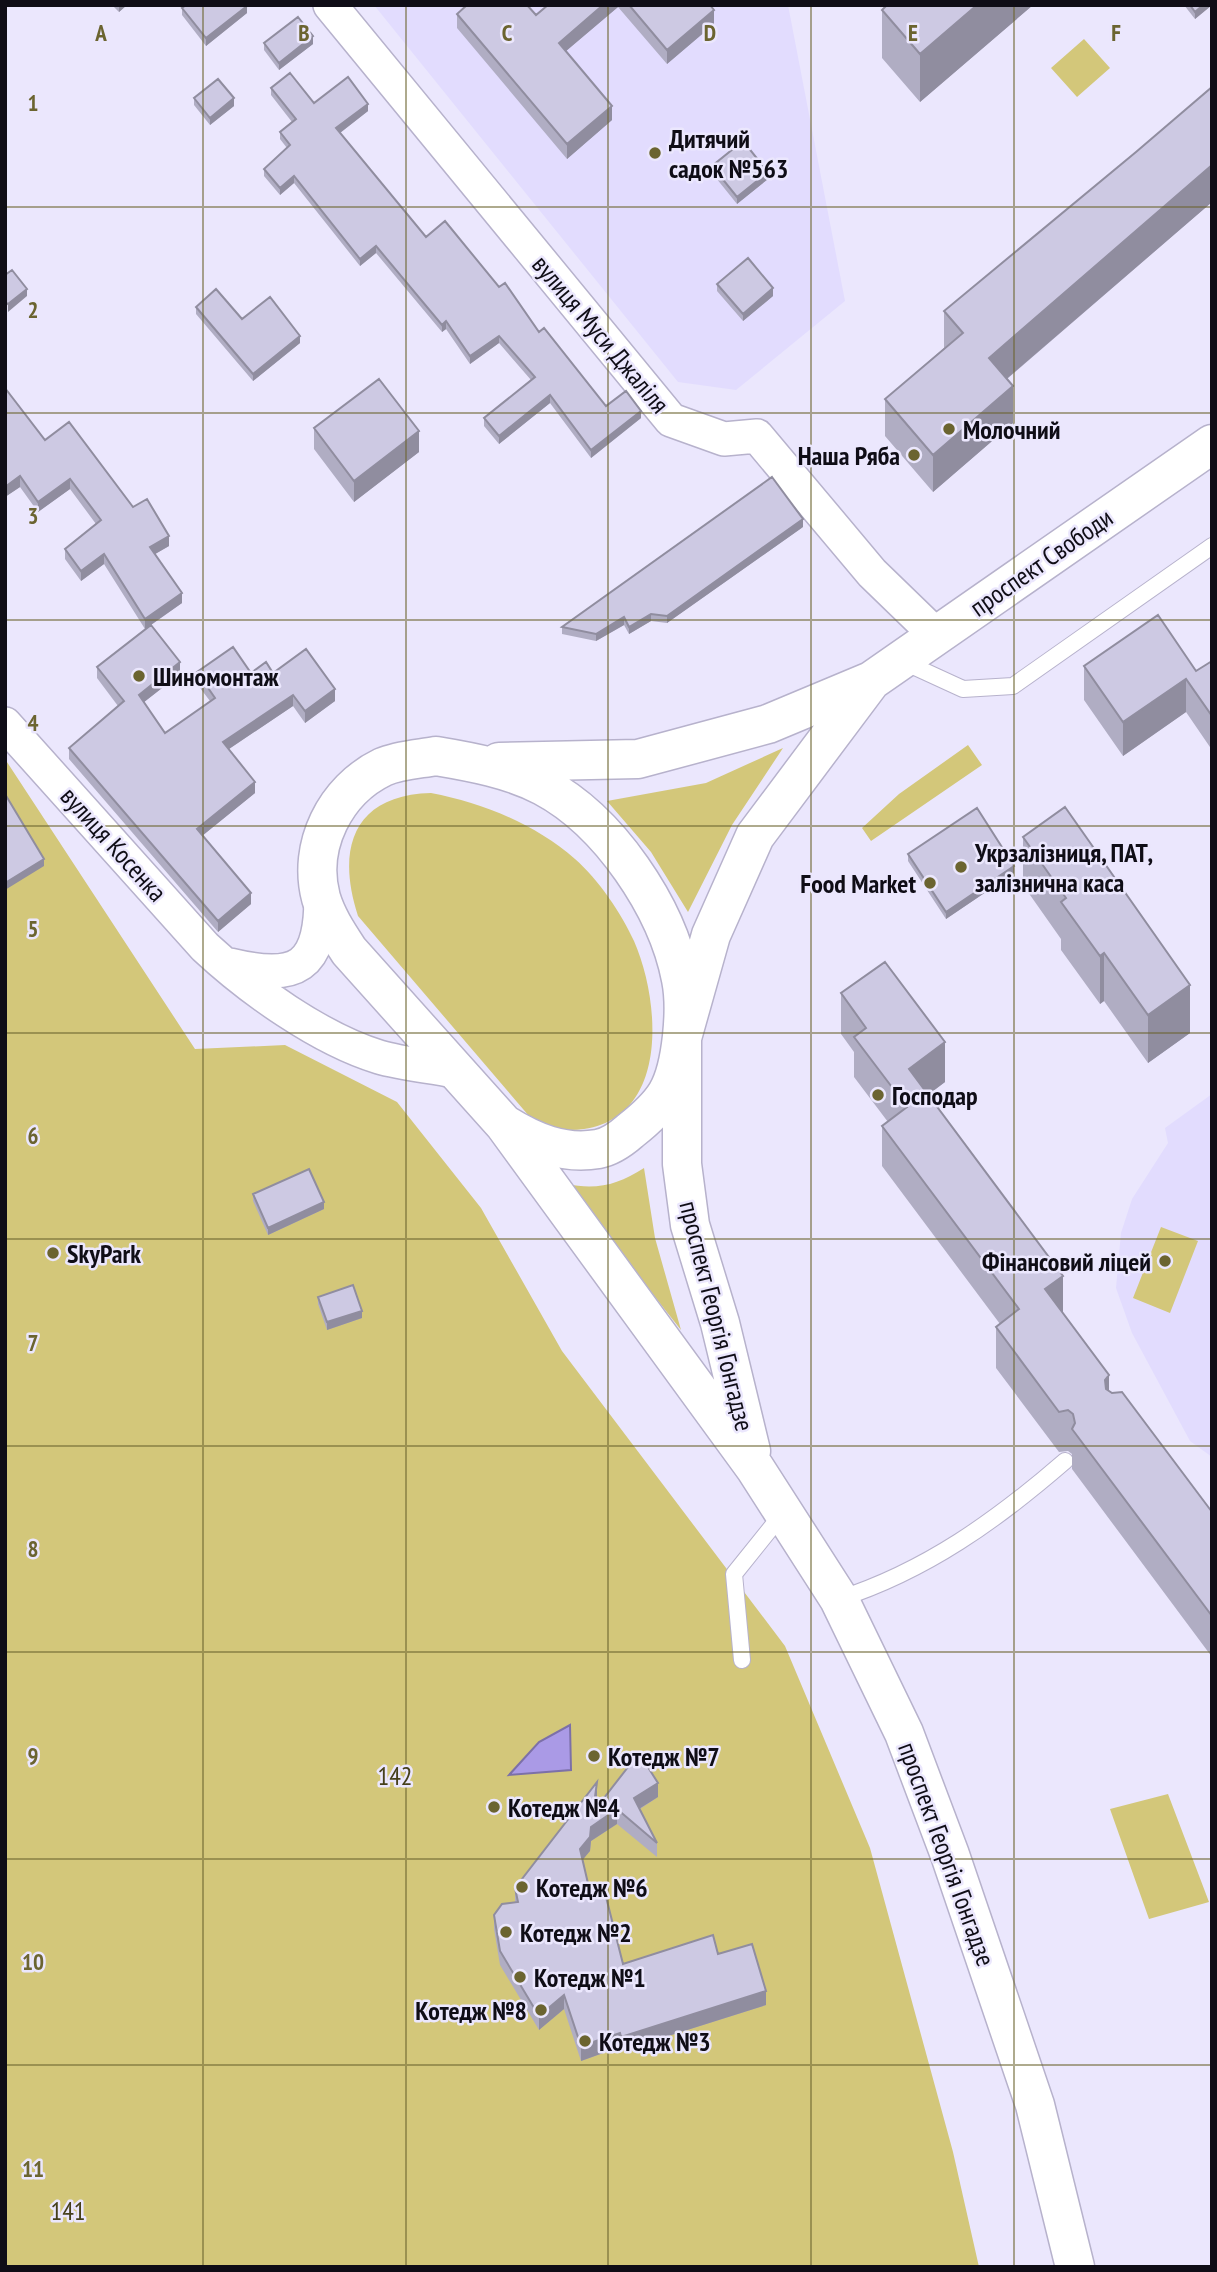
<svg xmlns="http://www.w3.org/2000/svg" width="1217" height="2272" font-family="'PT Sans Narrow',sans-serif">
<style>
.built{fill:#e2dcfe}
.green{fill:#d3c77a}
.water{fill:#aa9ae6;stroke:#7c70a8;stroke-width:2}
.lines{fill:none;stroke-linecap:round;stroke-linejoin:round}
.service-casing{stroke:#b7b2cc;stroke-width:18}
.minor-casing{stroke:#b7b2cc;stroke-width:36}
.tertiary-casing{stroke:#b7b2cc;stroke-width:41}
.service{stroke:#fff;stroke-width:16}
.minor{stroke:#fff;stroke-width:33}
.tertiary{stroke:#fff;stroke-width:38}
.wall{fill:#b0adc3}
.shaded-wall{fill:#908d9f}
.building{fill:#cdc9e3;stroke:#908d9f;stroke-width:2}
.grid{fill:none;stroke:#6b6430;stroke-width:2;stroke-opacity:0.55}
.poi-dot{fill:#6b6430;stroke:#ebe7fd;stroke-width:2.5}
.labels{text-anchor:middle;dominant-baseline:central;stroke-width:5;stroke-linejoin:round;paint-order:stroke}
.poi-label{font-size:26px;font-weight:bold;fill:#0f0d16;stroke:#ebe7fd;text-anchor:start}
.street-label{font-size:26px;fill:#0f0d16;stroke:#ebe7fd}
.park-label{font-size:26px;fill:#453f1a;stroke:#ebe7fd}
.grid-label{font-size:23px;text-anchor:middle;font-weight:bold;fill:#6b6430;stroke:#ebe7fd;stroke-width:5;stroke-linejoin:round;paint-order:stroke}
</style>
<rect width="100%" height="100%" fill="#ebe7fd"/>
<path class="built" d="M374 5H788L845 301 736 390 678 382Z
M1212 1094V1457L1190 1441 1132 1333 1116 1288 1121 1233 1132 1199 1168 1143 1165 1128Z"/>
<path class="green" d="M1084 39 1110 68 1077 97 1051 68Z
M968 745 982 765 871 841 862 828 899 794Z
M783 748 732 825 688 912 651 852 607 801 706 783Z
M5 759 195 1049 285 1045 397 1102 481 1208 562 1351 785 1646 870 1848 953 2152 979 2267H5Z
M431 793C483 803 535 824 575 859 599 880 621 913 634 941 660 1000 670 1116 584 1129 564 1132 546 1129 529 1116L358 916C336 849 353 795 431 793Z
M644 1168 655 1238 681 1330 566 1184C597 1190 618 1185 644 1168Z
M1161 1227 1198 1241 1170 1313 1133 1298Z
M1168 1794 1209 1902 1149 1919 1110 1809Z"/>
<path class="water" d="M570 1725 571 1770 509 1775 539 1742Z"/>
<g class="lines">
<g class="service-casing">
<path id="service" d="M902 661 963 689 1013 686 1212 546
M839 1599C926 1571 997 1520 1065 1461
M742 1660 734 1574 783 1513"/>
</g>
<g class="minor-casing">
<path id="minor" d="M330 5 671 420 724 439 757 436 872 573 936 635
M5 724 205 947C250 989 320 1039 379 1057 403 1064 429 1066 454 1071
M230 965C297 981 321 968 321 897"/>
</g>
<g class="tertiary-casing">
<path id="tertiary" d="M436 756C472 762 510 769 543 786 609 821 667 907 681 979 687 1009 682 1067 667 1093 658 1108 644 1120 630 1131 622 1138 609 1147 598 1149 563 1155 533 1142 504 1124L349 951C338 934 327 918 321 898 307 846 335 790 383 767 399 760 420 759 436 756Z
M499 762 638 759 768 724 871 681 1212 444
M504 1124 755 1468 839 1599 904 1733 950 1855 1035 2105 1075 2267
M751 1451 720 1323 690 1225 682 1164V1038L711 935 755 836 871 681"/>
</g>
<use href="#service" class="service"/>
<use href="#minor" class="minor"/>
<use href="#tertiary" class="tertiary"/>
</g>
<path class="wall" d="M112 5H127L119 12Z
M548 5H710L714 24 667 64 618 7 566 51 612 120 567 159 457 28V14L536 15Z
M887 5H1033L920 102 882 58V10Z
M1184 5H1212L1195 19Z
M182 8 247 13 206 46 182 15Z
M264 43 313 44 279 70 264 50Z
M1212 87V202L1007 379 1013 423 933 492 885 436V399L944 348V311L1136 152Z
M271 88 314 103 368 111 340 133 426 237 499 287 606 406 641 418 591 458 550 403 499 444 484 426V418L531 380 499 343 470 364 446 329 442 332 376 253 360 266 294 183 280 195 264 176V169L287 148 280 139V132L292 122 271 95Z
M194 98 234 106 210 125 194 105Z
M712 166 768 179 737 204 712 173Z
M717 284 773 296 743 321 717 291Z
M196 307 242 319 300 343 253 381 196 314Z
M5 388 45 440 133 507 169 546 155 554 182 603 151 625 180 674 144 702 165 733 210 701 197 684V672L273 673 335 701 305 723 293 706 229 749 255 793 202 836 251 904 218 932 69 759V748L118 706 97 678V667L145 629 104 564 81 581 65 559V549L96 524 70 489 38 512 20 487 5 497Z
M314 428 419 452 354 502 314 449Z
M803 527 667 623 651 621 629 634 624 625 596 641 562 634V627Z
M1212 661V750L1186 712 1123 756 1084 700V666L1196 671Z
M1023 837 1190 1033 1148 1063 1104 1001 1100 1004 1061 950V939L1023 885Z
M908 854 1014 873 946 919 908 861Z
M841 993 945 1082 928 1095 1063 1313 1109 1391 1212 1512V1657L1072 1469V1454L1068 1451 1059 1452 996 1368V1327L1000 1324 882 1166V1126L888 1122 854 1077V1052L841 1034Z
M253 1194 324 1209 268 1235 253 1201Z
M318 1297 362 1318 327 1330 318 1304Z
M597 1797 595 1810 658 1797 640 1809 657 1843V1857L617 1824 591 1841 590 1851 582 1860 590 1892 623 1964 718 1954 766 2005 621 2051 620 2047 581 2061 564 2009 539 2030 500 1965 494 1929V1915L515 1902V1888Z"/>
<path class="shaded-wall" d="M119 5H127L119 12Z
M603 5H618V7L559 57V43Z
M977 5H1033L920 102V54Z
M1203 5H1212L1195 19V12Z
M247 6V13L206 46V38Z
M714 10V24L667 64V50Z
M313 36V44L279 70V63Z
M234 98V106L210 125V118Z
M368 104V111L336 136V128Z
M612 106V120L567 159V144Z
M1212 165V202L989 394V358Z
M768 172V179L737 204V197Z
M294 176V183L280 195V188Z
M376 246V253L360 266V259Z
M773 288V296L743 321V314Z
M27 289V296L8 312V304Z
M446 321V329L442 332V325Z
M300 336V343L253 381V374Z
M499 336V343L470 364V356Z
M1013 386V423L933 492V455Z
M550 395V403L499 444V436Z
M641 411V418L591 458V450Z
M419 431V452L354 502V481Z
M20 476V487L5 497V487Z
M70 479V489L38 512V502Z
M803 519V527L667 623V616Z
M169 536V546L150 557V547Z
M104 554V564L81 581V571Z
M182 593V603L145 629V619Z
M651 614V621L629 634V627Z
M624 617V625L596 641V634Z
M180 662V674L139 706V695Z
M1186 679V712L1123 756V722Z
M335 689V701L305 723V711Z
M293 695V706L223 753V742Z
M255 782V793L197 840V829Z
M44 859V866L5 890V883Z
M1014 866V873L946 919V912Z
M251 893V904L218 932V921Z
M1104 953V1001L1100 1004V956Z
M1190 985V1033L1148 1063V1015Z
M945 1042V1082L909 1109V1069Z
M324 1202V1209L268 1235V1228Z
M1063 1276V1317L1045 1289Z
M362 1311V1318L327 1330V1322Z
M1109 1375V1415L1105 1380Z
M597 1782V1797L593 1826 617 1809V1824L591 1841 590 1851 580 1863V1849L593 1812Z
M658 1783V1797L634 1812V1798Z
M766 1991V2005L621 2051V2037Z
M564 1995V2009L539 2030V2016Z
M620 2033V2047L581 2061V2046Z"/>
<path class="building" d="M186 5H247V6L206 38 182 8Z
M467 5H527L536 15 548 5H603L559 43 612 106 567 144 457 14Z
M629 5H710L714 10 667 50Z
M887 5H977L920 54 882 10Z
M1190 5H1203L1195 12Z
M298 17 313 36 279 63 264 43Z
M290 73 314 103 348 77 368 104 336 128 426 237 445 221 499 287 505 283 539 332 544 328 606 406 626 391 641 411 591 450 550 395 499 436 484 418 535 377 499 336 470 356 446 321 442 325 376 246 360 259 294 176 280 188 264 169 290 145 280 132 296 119 271 88Z
M218 79 234 98 210 118 194 98Z
M1212 87V165L989 358 1013 386 933 455 885 399 963 333 944 311 1136 152Z
M743 141 768 172 737 197 712 166Z
M748 258 773 288 743 314 717 284Z
M12 270 27 289 8 304 5 302V275Z
M216 289 242 319 270 297 300 336 253 374 196 307Z
M379 379 419 431 354 481 314 428Z
M5 388 45 440 69 422 133 507 147 499 169 536 150 547 182 593 145 619 104 554 81 571 65 549 101 520 70 479 38 502 20 476 5 487Z
M772 477 803 519 667 616 651 614 629 627 624 617 596 634 562 627Z
M1158 615 1196 671 1212 661V716L1186 679 1123 722 1084 666Z
M151 625 180 662 139 695 165 733 215 698 197 672 233 647 251 673 266 662 273 673 306 649 335 689 305 711 293 695 223 742 255 782 197 829 251 893 218 921 69 748 124 701 97 667Z
M5 794 44 859 5 883Z
M1065 807 1190 985 1148 1015 1104 953 1100 956 1061 902 1066 898 1023 837Z
M977 808 1014 866 946 912 908 854Z
M885 962 945 1042 909 1069 1063 1276 1045 1289 1109 1375 1105 1380 1106 1389 1112 1393 1122 1392 1212 1512V1616L1072 1429 1075 1423 1073 1414 1068 1410 1059 1412 996 1327 1019 1309 882 1126 907 1107 854 1037 866 1028 841 993Z
M309 1169 324 1202 268 1228 253 1194Z
M353 1285 362 1311 327 1322 318 1297Z
M639 1753 658 1783 634 1798 657 1843 617 1809 591 1827 590 1837 580 1849 590 1892 604 1889 623 1964 713 1935 718 1954 752 1944 766 1991 621 2037 620 2033 581 2046 564 1995 539 2016 500 1951 494 1915 502 1904 518 1902 515 1888 597 1782 593 1812Z"/>
<path class="grid" d="M203 5V2267M406 5V2267M608 5V2267M811 5V2267M1014 5V2267M5 207H1212M5 413H1212M5 620H1212M5 826H1212M5 1033H1212M5 1239H1212M5 1446H1212M5 1652H1212M5 1859H1212M5 2065H1212"/>
<g class="poi-dot">
<circle cx="655" cy="153" r="7"/>
<circle cx="949" cy="429" r="7"/>
<circle cx="914" cy="455" r="7"/>
<circle cx="139" cy="676" r="7"/>
<circle cx="961" cy="867" r="7"/>
<circle cx="930" cy="883" r="7"/>
<circle cx="878" cy="1095" r="7"/>
<circle cx="53" cy="1253" r="7"/>
<circle cx="1165" cy="1261" r="7"/>
<circle cx="594" cy="1756" r="7"/>
<circle cx="494" cy="1807" r="7"/>
<circle cx="522" cy="1887" r="7"/>
<circle cx="506" cy="1932" r="7"/>
<circle cx="520" cy="1977" r="7"/>
<circle cx="541" cy="2010" r="7"/>
<circle cx="585" cy="2041" r="7"/>
</g>
<g class="labels">
<g class="poi-label">
<text x="669" y="138">Дитячий<tspan x="669" dy="30">садок №563</tspan></text>
<text x="963" y="429">Молочний</text>
<text x="900" y="455" text-anchor="end">Наша Ряба</text>
<text x="153" y="676">Шиномонтаж</text>
<text x="975" y="852">Укрзалізниця, ПАТ,<tspan x="975" dy="30">залізнична каса</tspan></text>
<text x="916" y="883" text-anchor="end">Food Market</text>
<text x="892" y="1095">Господар</text>
<text x="67" y="1253">SkyPark</text>
<text x="1151" y="1261" text-anchor="end">Фінансовий ліцей</text>
<text x="608" y="1756">Котедж №7</text>
<text x="508" y="1807">Котедж №4</text>
<text x="536" y="1887">Котедж №6</text>
<text x="520" y="1932">Котедж №2</text>
<text x="534" y="1977">Котедж №1</text>
<text x="527" y="2010" text-anchor="end">Котедж №8</text>
<text x="599" y="2041">Котедж №3</text>
</g>
<g class="street-label">
<text transform="translate(601 334) rotate(50)">вулиця Муси Джаліля</text>
<text transform="translate(1041 562) rotate(-35)">проспект Свободи</text>
<text transform="translate(114 844) rotate(48)">вулиця Косенка</text>
<text transform="translate(717 1316) rotate(76)">проспект Георгія Гонгадзе</text>
<text transform="translate(947 1854) rotate(70)">проспект Георгія Гонгадзе</text>
</g>
<g class="park-label">
<text x="395" y="1775">142</text>
<text x="68" y="2210">141</text>
</g>
</g>
<g class="grid-label">
<text x="101" y="41">A</text>
<text x="304" y="41">B</text>
<text x="507" y="41">C</text>
<text x="710" y="41">D</text>
<text x="913" y="41">E</text>
<text x="1116" y="41">F</text>
<text x="33" y="111">1</text>
<text x="33" y="318">2</text>
<text x="33" y="524">3</text>
<text x="33" y="731">4</text>
<text x="33" y="937">5</text>
<text x="33" y="1144">6</text>
<text x="33" y="1351">7</text>
<text x="33" y="1557">8</text>
<text x="33" y="1764">9</text>
<text x="33" y="1970">10</text>
<text x="33" y="2177">11</text>
</g>
<rect width="1217" height="2272" fill="none" stroke="#0f0d16" stroke-width="14"/>
</svg>
